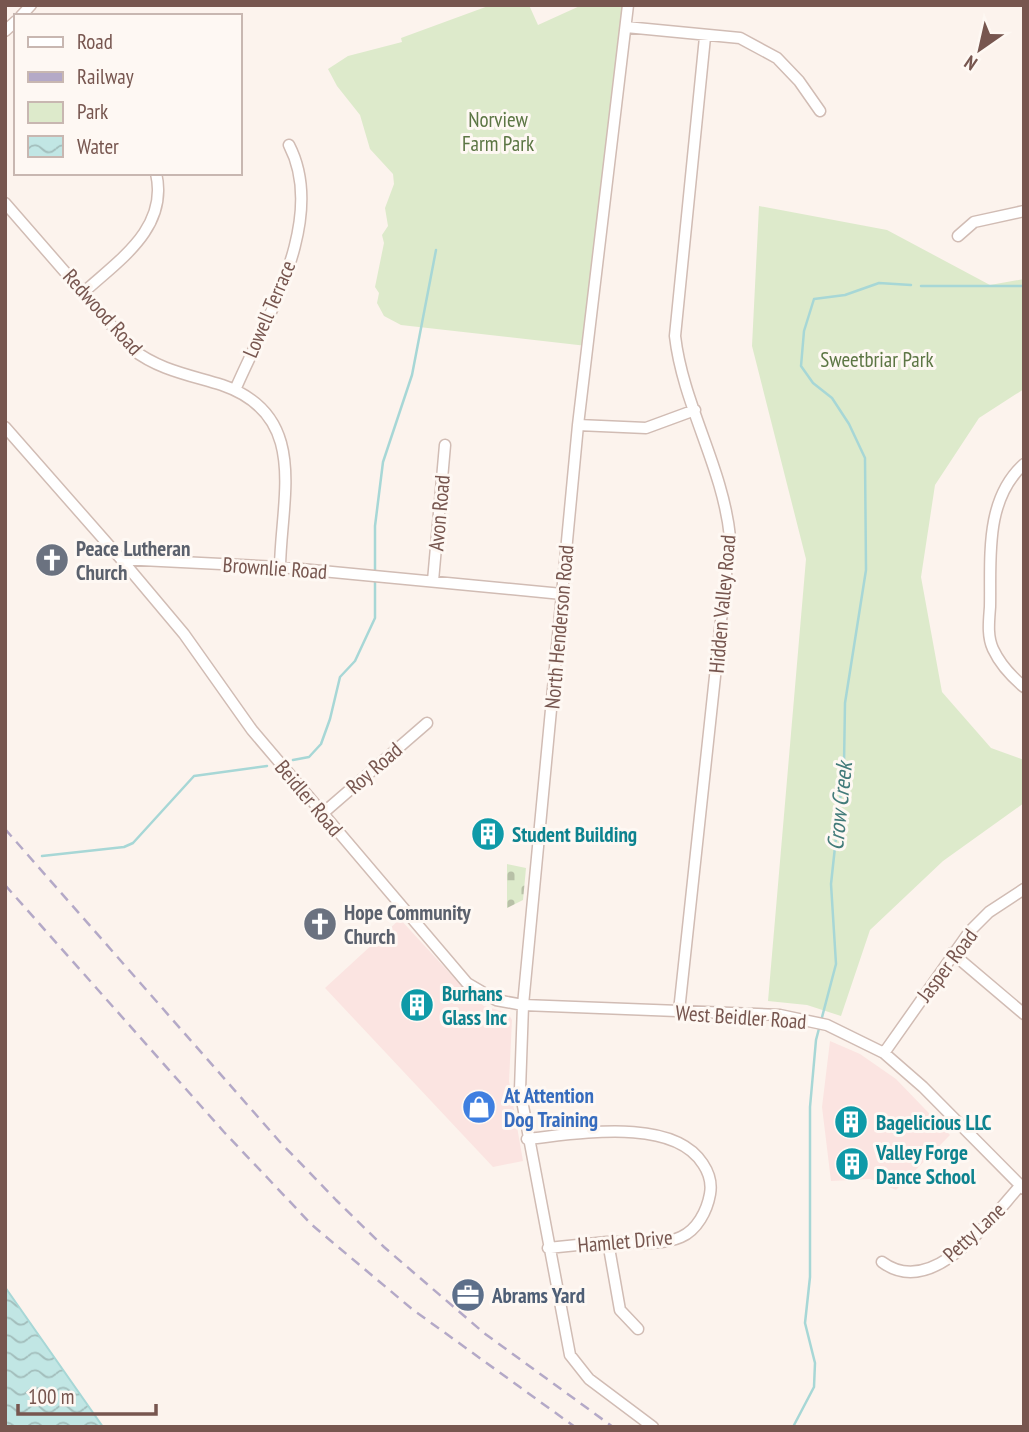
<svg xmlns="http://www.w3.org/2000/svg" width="1029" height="1432" font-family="'PT Sans Narrow',sans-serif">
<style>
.commercial{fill:#fbe4e1}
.green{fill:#ddeacb}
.cemetery{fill:url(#cemetery-stones)}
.water{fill:url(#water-waves);stroke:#a7d7d6;stroke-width:2}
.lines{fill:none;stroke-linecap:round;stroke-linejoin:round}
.stream{stroke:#a7d7d6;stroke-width:2.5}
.minor-casing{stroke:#d1bcb4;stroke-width:13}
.minor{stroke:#fff;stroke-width:10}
.rail{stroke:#b4a9c7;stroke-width:2.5;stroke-dasharray:10 7;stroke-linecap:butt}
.labels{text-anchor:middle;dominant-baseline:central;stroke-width:6;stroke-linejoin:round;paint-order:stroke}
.park-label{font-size:21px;fill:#5c7644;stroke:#fef8f3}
.street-label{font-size:21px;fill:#77564f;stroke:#fef8f3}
.worship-label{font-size:21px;font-weight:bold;fill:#5b616d;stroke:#fef8f3;text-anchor:start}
.culture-label{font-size:21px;font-weight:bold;fill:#0d838f;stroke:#fef8f3;text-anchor:start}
.shop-label{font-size:21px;font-weight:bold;fill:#366cbe;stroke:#fef8f3;text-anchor:start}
.service-label{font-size:21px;font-weight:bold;fill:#4e5e75;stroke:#fef8f3;text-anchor:start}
.water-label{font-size:23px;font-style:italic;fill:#427b7a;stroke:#fef8f3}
</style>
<defs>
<pattern id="cemetery-stones" width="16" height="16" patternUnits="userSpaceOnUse" patternTransform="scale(1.75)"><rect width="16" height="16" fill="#ddeacb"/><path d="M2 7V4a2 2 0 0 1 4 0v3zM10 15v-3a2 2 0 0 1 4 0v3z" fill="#b8c0a7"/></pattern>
<pattern id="water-waves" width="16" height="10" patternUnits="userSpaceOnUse" patternTransform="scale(1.75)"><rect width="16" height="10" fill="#c1e6e4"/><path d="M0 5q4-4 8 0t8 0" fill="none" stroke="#a2bdbb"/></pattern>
</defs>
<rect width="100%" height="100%" fill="#fcf3ed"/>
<path class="commercial" d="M400 919 468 993 484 1006 508 1013 512 1020 509 1081 523 1161 493 1167 325 988Z
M830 1041 860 1054 896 1079 950 1135 896 1190 870 1179 831 1181 822 1107Z"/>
<path class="green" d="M491 5H529L538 25 582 5H627L587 346 401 325 384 316 377 303 379 293 375 287 384 243 382 235 388 226 385 208 394 184 393 174 370 149 360 115 337 86 328 69 348 56 402 42 401 38Z
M759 206 887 230 990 285 1024 279V389L979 418 935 485 921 577 942 692 991 748 1024 760V803L943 861 870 930 841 1016 807 1005 768 1001 806 559 752 346Z"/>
<path class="cemetery" d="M507 864 526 868 523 900 507 908Z"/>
<path class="water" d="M5 1287 103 1427H5Z"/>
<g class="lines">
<path class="stream" d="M921 286H1024
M293 760 309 757 321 744 330 719 340 677 355 661 375 618V526L383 462 412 375 436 250
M42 856 124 847 133 843 194 776 267 766
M793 1427 814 1387 815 1363 805 1323 810 1277V1107L816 1040 836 964 831 884 844 764 845 703 866 570 865 458 849 424 832 398 813 383 801 366 804 331 814 299 845 295 879 283 911 285"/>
<g class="minor-casing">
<path id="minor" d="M628 5 578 425 523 1005 520 1090 570 1355 589 1379 653 1427
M21 16 31 5
M626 27 740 38 777 58 799 81 820 111
M5 31 16 21
M5 203 132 349C159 370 190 375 222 385 310 415 281 498 280 567
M958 236 974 222 1024 211
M84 292C119 260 169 228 156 173
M235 390C265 320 328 220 289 145
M578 425 646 428 695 410
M5 427 121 559 280 567 562 594
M1024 464C984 500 991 559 990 607 989 621 987 636 993 649 1000 664 1012 677 1024 687
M121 559 184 634 252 730 467 983 496 1000 523 1005 780 1015 827 1025 884 1053 923 1087 1024 1189
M433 581 445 445
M322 814 427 723
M952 953 1024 1014
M679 1011 730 537C723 467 683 405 675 336L705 37
M884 1053 970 931 989 912 1024 889
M527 1139C576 1134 673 1116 703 1164 709 1173 712 1183 710 1194 707 1211 697 1230 681 1237 658 1247 631 1241 607 1242 587 1244 568 1246 548 1248
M608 1242 620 1310 638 1329
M882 1262C933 1300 990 1219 1020 1186"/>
</g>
<use href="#minor" class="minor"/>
<path class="rail" d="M5 829 280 1142 336 1200 384 1247 484 1333 613 1427
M5 885 224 1132 312 1225 412 1309 575 1427"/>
</g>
<defs>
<g id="church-disc" transform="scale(1.75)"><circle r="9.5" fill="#6b7280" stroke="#fef8f3"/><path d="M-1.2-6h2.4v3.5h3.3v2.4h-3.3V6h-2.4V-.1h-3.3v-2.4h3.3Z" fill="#fff"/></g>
<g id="building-disc" transform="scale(1.75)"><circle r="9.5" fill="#0f9aa8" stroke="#fef8f3"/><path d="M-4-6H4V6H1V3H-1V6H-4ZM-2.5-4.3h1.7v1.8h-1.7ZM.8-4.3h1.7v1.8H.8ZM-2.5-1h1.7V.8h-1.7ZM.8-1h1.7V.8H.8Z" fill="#fff"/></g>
<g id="shop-disc" transform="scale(1.75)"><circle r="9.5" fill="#3f7fe0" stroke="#fef8f3"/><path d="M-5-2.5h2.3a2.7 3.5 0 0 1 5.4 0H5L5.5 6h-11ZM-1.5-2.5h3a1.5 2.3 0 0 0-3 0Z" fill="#fff"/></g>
<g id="office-disc" transform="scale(1.75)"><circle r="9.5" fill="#5c6f8a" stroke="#fef8f3"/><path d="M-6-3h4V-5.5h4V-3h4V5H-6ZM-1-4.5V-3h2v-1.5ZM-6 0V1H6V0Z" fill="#fff"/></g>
</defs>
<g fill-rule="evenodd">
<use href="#church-disc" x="52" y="560"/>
<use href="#building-disc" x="488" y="834"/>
<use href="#church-disc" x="320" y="924"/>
<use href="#building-disc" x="417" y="1005"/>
<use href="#shop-disc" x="479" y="1107"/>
<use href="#building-disc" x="851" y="1122"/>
<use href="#building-disc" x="852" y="1164"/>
<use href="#office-disc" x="468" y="1295"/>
</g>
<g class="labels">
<g class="park-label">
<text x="498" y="119">Norview<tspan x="498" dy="24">Farm Park</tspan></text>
<text x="877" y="359">Sweetbriar Park</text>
</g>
<g class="street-label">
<text transform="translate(269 309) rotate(-67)">Lowell Terrace</text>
<text transform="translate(103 312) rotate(48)">Redwood Road</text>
<text transform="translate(439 513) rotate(-85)">Avon Road</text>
<text transform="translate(275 568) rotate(4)">Brownlie Road</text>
<text transform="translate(722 604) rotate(-85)">Hidden Valley Road</text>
<text transform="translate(559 627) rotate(-85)">North Henderson Road</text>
<text transform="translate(374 768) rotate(-41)">Roy Road</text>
<text transform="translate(309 798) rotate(50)">Beidler Road</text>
<text transform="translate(947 965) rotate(-53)">Jasper Road</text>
<text transform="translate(741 1017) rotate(4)">West Beidler Road</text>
<text transform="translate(974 1232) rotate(-43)">Petty Lane</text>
<text transform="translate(625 1241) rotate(-5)">Hamlet Drive</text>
</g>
<g class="worship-label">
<text x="76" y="548">Peace Lutheran<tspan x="76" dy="24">Church</tspan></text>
<text x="344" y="912">Hope Community<tspan x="344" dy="24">Church</tspan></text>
</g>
<g class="culture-label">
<text x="512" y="834">Student Building</text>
<text x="442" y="993">Burhans<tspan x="442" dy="24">Glass Inc</tspan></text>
<text x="876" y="1122">Bagelicious LLC</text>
<text x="876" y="1152">Valley Forge<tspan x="876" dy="24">Dance School</tspan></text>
</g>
<g class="shop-label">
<text x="504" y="1095">At Attention<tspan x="504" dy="24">Dog Training</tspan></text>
</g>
<g class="service-label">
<text x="492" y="1295">Abrams Yard</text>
</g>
<g class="water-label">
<text transform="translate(839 806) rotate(-84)">Crow Creek</text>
</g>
</g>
<rect width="1029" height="1432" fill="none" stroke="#77564f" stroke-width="14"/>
<rect x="14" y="14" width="228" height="161" fill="#fef8f3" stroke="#c8b7b1" stroke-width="2"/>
<rect x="28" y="37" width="35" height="10" fill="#ffffff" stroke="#c8b7b1" stroke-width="2"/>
<text x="77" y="49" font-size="21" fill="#77564f">Road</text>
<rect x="28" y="72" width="35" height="10" fill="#b4a9c7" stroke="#c8b7b1" stroke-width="2"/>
<text x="77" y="84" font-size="21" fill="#77564f">Railway</text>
<rect x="28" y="102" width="35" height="21" fill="#ddeacb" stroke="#c8b7b1" stroke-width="2"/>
<text x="77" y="119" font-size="21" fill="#77564f">Park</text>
<rect x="28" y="136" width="35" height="21" fill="url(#water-waves)" stroke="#c8b7b1" stroke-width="2"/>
<text x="77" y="154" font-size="21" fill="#77564f">Water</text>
<g transform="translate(980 49) rotate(214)" stroke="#fef8f3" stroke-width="5" paint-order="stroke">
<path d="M0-5L12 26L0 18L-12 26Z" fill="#77564f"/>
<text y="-10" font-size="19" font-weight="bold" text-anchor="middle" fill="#77564f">N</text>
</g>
<path d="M18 1404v10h138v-10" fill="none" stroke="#77564f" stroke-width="3.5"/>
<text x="28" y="1404" font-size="21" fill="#77564f" stroke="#fef8f3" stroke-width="5" paint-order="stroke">100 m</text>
</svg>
